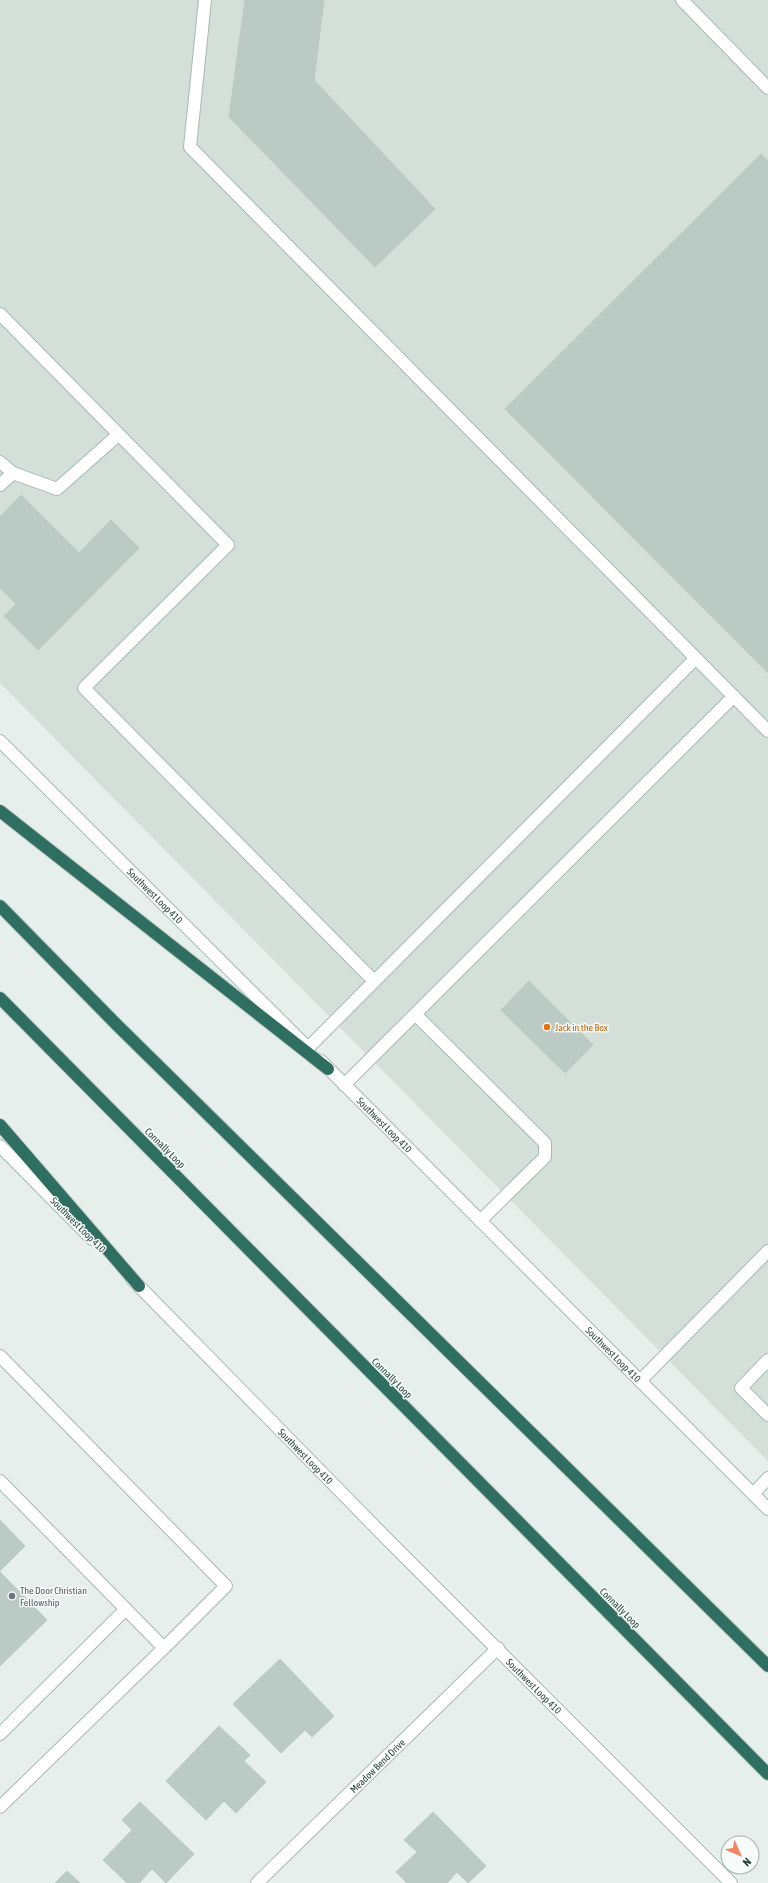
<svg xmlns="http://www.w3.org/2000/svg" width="768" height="1883" font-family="'Asap Condensed',sans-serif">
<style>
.built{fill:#d4dfda}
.building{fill:#bbcac4;stroke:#b8c9c2}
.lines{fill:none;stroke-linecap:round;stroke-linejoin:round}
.service-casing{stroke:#a8b8b2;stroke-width:14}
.minor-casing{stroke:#a8b8b2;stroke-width:14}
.secondary-casing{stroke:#a4bbb3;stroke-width:14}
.motorway-casing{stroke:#c2cac8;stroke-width:14}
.service{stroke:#fff;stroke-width:12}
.minor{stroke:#fff;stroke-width:12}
.secondary{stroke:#fff;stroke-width:12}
.motorway{stroke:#2f6f62;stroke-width:12}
.food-dot{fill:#e8710a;stroke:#f7fbf9;stroke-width:1.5}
.worship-dot{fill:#6b7280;stroke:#f7fbf9;stroke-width:1.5}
.labels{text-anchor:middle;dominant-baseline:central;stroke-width:3;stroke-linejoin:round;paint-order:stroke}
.street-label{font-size:10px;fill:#24423a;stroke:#f7fbf9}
.food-label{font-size:10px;fill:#c56008;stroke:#f7fbf9;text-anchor:start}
.worship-label{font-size:10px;fill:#5b616d;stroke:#f7fbf9;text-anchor:start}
</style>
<rect width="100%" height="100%" fill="#e6efeb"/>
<path class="built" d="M0 0H768V1461L0 683Z"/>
<path class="building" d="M245 0H324L314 80 435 209 375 267 229 117Z
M761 154 768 161V673L505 409Z
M21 495 79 553 111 520 139 548 38 650 4 616 16 604 0 588V517Z
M529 981 593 1045 565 1073 501 1010Z
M0 1520 25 1546 0 1571Z
M0 1572 47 1620 0 1666Z
M280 1659 334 1716 312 1737 305 1730 281 1753 233 1704Z
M219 1726 250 1755 244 1761 266 1782 236 1813 224 1801 206 1820 166 1781Z
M140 1802 194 1854 166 1883 152 1869 139 1883H127L103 1860 132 1830 122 1820Z
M433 1812 486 1866 468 1883 457 1872 447 1883H407L396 1872 417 1852 404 1840Z
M67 1871 80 1883H55Z"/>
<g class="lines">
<g class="service-casing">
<path id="service" d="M205 0 190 147 768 731
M682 0 768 88
M0 314 228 545 84 688 374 981
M0 462 13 473 57 489 118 435
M0 485 13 473
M415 1014 545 1143V1157L480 1221
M308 1048 696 658
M344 1085 734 696
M0 1356 226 1586 164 1648 0 1481
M768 1360 741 1388 768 1415
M640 1381 768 1251
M753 1494 768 1478
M0 1734 126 1609
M0 1807 164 1648"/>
</g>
<g class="minor-casing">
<g id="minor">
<path id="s1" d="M257 1883 498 1648"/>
</g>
</g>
<g class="secondary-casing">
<g id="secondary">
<path id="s2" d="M0 741 305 1045"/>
<path id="s3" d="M321 1061 768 1509"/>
<path d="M0 1146 92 1239"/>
<path id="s4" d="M132 1279 389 1541 731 1883"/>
</g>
</g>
<g class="motorway-casing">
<path id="motorway" d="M0 811 328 1069
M0 906 117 1025 768 1666
M0 998 768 1774
M0 1125 139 1286"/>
</g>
<use href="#service" class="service"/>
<use href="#minor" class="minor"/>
<use href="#secondary" class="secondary"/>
<use href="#motorway" class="motorway"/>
</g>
<circle class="food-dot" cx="547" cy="1027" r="4"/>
<circle class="worship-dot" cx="12" cy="1596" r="4"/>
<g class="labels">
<g class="street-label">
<text stroke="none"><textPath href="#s2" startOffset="219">Southwest Loop 410</textPath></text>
<text stroke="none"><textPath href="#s3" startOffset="90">Southwest Loop 410</textPath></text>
<text transform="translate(165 1148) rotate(45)">Connally Loop</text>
<text transform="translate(78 1225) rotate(45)">Southwest Loop 410</text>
<text stroke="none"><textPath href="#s3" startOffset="414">Southwest Loop 410</textPath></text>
<text transform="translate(392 1378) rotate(45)">Connally Loop</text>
<text stroke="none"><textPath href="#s4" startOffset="248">Southwest Loop 410</textPath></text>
<text transform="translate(620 1608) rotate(45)">Connally Loop</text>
<text stroke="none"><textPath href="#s4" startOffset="572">Southwest Loop 410</textPath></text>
<text stroke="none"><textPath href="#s1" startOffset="168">Meadow Bend Drive</textPath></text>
</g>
<g class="food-label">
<text x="555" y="1027">Jack in the Box</text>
</g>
<g class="worship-label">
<text x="20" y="1590">The Door Christian<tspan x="20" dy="12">Fellowship</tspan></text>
</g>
</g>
<g transform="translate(740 1855) rotate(135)"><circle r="19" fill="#f7fbf9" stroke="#a3b1ad"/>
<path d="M0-3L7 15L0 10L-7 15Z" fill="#f4845f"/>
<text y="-6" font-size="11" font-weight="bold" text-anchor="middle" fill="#24423a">N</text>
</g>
</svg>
